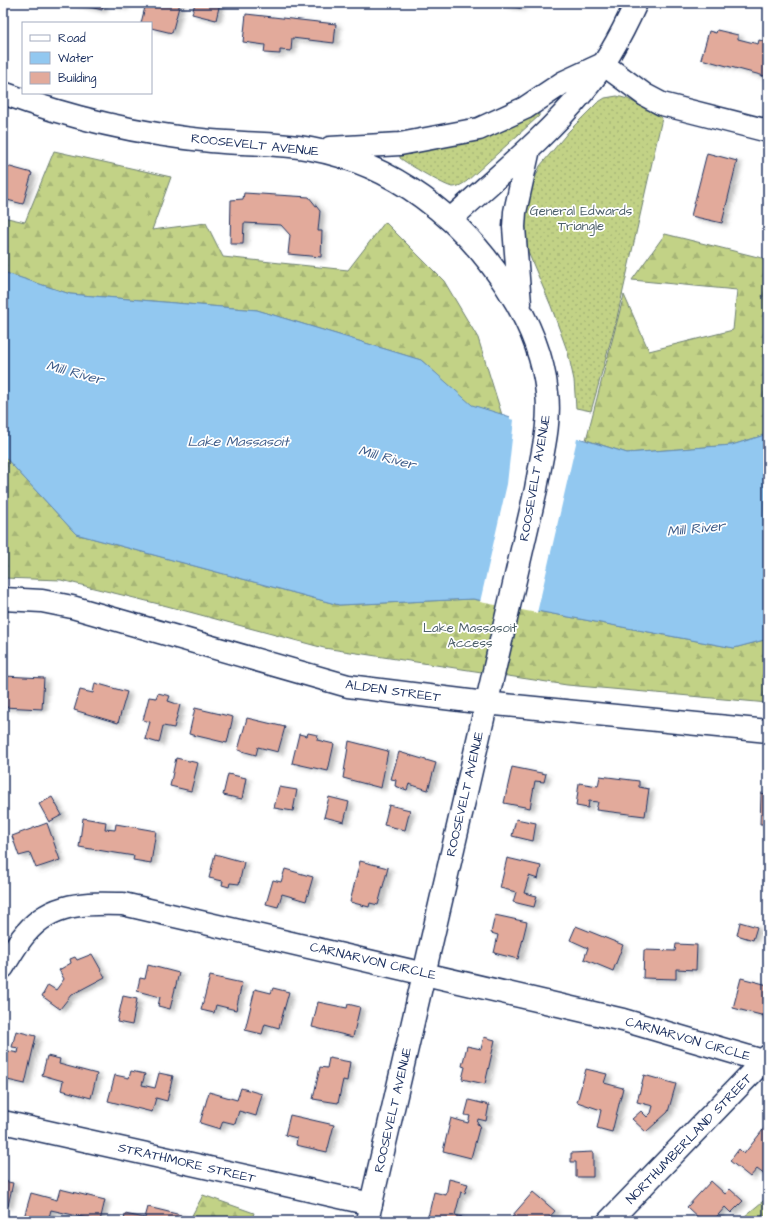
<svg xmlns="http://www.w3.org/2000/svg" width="771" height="1224" font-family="'Architects Daughter',sans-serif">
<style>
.grass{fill:url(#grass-dots);stroke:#6e8072}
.forest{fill:url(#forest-firs);stroke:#6e8072}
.water{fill:#92c8f0;stroke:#628bb6}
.pier{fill:#fff}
.building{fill:#e2aa9b;stroke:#1b2f5e;filter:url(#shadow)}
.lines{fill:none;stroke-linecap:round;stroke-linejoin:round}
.minor-casing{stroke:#1b2f5e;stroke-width:25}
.major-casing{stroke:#1b2f5e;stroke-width:25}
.minor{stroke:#fff;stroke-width:22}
.major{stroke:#fff;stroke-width:22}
.labels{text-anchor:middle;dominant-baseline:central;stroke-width:3.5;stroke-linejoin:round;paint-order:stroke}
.street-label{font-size:13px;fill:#1b2f5e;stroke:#fff}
.park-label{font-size:13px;fill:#4d606a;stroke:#fff}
.water-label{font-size:14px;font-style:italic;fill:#3f5d8a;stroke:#fff}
</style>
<defs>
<pattern id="grass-dots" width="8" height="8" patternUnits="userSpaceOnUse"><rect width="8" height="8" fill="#c2d286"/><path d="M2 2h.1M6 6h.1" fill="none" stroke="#a6b576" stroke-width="1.8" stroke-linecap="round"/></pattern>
<pattern id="forest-firs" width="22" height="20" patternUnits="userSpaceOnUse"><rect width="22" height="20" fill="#c2d286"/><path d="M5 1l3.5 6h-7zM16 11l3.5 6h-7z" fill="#a6b576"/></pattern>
<filter id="shadow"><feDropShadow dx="4.5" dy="2.5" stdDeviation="2" flood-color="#0004"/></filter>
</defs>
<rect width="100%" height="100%" fill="#fff"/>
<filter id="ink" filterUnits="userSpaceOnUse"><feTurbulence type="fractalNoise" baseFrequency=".025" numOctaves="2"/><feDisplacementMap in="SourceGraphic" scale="8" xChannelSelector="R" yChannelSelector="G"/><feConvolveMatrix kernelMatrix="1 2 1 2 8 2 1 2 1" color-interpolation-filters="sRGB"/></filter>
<g filter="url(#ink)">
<path class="grass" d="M617 96 628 99 662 118 616 322 591 411 576 408 574 380 568 353 551 306 528 252 524 225 530 191 540 166 569 131 597 103 605 98Z
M536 113H539V116L467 181C463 184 458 187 453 187 446 187 406 163 400 158V155L496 133Z"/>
<path class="forest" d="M54 151 171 177 152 230 206 223 223 257 348 270 385 222 444 281 478 338 502 415 471 405 421 360 257 310 70 294 3 272V217L25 222Z
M665 234 766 259 768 262V434L732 445 627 453 586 440 624 295 649 351 733 330 737 290 632 280Z
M3 455 76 534 339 605 473 599 734 648 768 639V703L567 685 324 648 167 606 61 580 3 578Z
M203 1195 254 1213 251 1221H189Z
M768 1197V1221H739Z"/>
<path class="water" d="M3 272 70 294 257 310 421 360 472 405 627 453 732 445 768 434V639L734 648 473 599 339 605 76 534 3 455Z"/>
<path class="pier" d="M510 415 581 436 580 439H577L537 613 480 602 507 484 514 420 510 419Z"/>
<path class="building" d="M74 3H103L102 10Z
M108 3H124L123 7Z
M146 3H180L172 33 151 28V23H141Z
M195 3H220L216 20 192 14Z
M500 3H521L520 8Z
M246 14 336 24 334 43 292 38 291 51 280 50V54L264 53 265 45 243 42Z
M717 30 738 35V39L758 44 759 40 768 42V77L701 59 709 31 716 33Z
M707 153 737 161 722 223 691 216Z
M3 165 32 173 23 204 3 199Z
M244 193 309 197 320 211 318 231H322L321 257 288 254 290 235 281 225 244 223 243 244H230L231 200 243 199Z
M4 676 44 678 42 709 3 707Z
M95 683 127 692 118 723 74 710 80 690 93 693Z
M158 693 170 696 168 701 180 705 174 728 163 726 159 743 145 739 150 722 143 720 149 697 156 698Z
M195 708 233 717 227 743 189 734Z
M247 718 285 727 278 752 258 747 256 755 238 750Z
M308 733 318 735 317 740 334 744 328 771 292 763 299 734 307 736Z
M349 741 388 751 381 788 343 778Z
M399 752 436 763 428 790 409 784 407 790 395 786 396 780 391 779Z
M176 758 198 763 191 791 170 786Z
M512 767 546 774 544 782 535 781 530 808 504 803Z
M228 774 246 778 242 799 223 795Z
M600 776 639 781V787L649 789 645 816 596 810 598 802 589 801 588 808 576 806 579 783 598 786Z
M279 787 297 790 293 811 274 808Z
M761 793 768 794V824H760Z
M52 797 62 815 49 822 39 804Z
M329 797 349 802 344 822 324 817Z
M389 805 410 810 405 830 384 825Z
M83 818 106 822 105 829 115 830 116 824 156 831 151 863 133 860 134 856 79 847Z
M516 819 536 823 533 841 512 836Z
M47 823 60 860 36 868 30 853 19 856 12 836Z
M215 854 244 862 239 884 230 883 229 887 222 885 223 881 209 878Z
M507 858 541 866 538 879 529 876 524 893 537 896 534 907 513 902 516 892 500 888Z
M360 861 388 868 378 905 370 903 369 907 350 902Z
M285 869 313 877 306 901 282 894 278 907 266 904 273 880 281 882Z
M495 915 527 922 518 959 494 953 498 935 491 933Z
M740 922 757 927 753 940 737 935Z
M576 926 623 945 613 971 584 959 588 948 570 940Z
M676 944 697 945 696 970 676 969V979L643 978 644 950 675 951Z
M92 954 105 977 71 995 60 1009 42 996 48 985 56 990 64 979 59 970 71 963 70 959 75 957 77 960Z
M148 965 179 973 170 1009 158 1006 160 997 137 991 140 978 145 979Z
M210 976 242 983 236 1010 216 1005 214 1013 201 1010Z
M741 978 768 985V1004L765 1016 733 1008Z
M273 988 289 992 279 1028 265 1024 262 1034 245 1030 255 989 271 993Z
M123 996 137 999 132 1025 117 1022Z
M318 1002 347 1008 348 1004 360 1007 353 1037 312 1027Z
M16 1031 36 1036 25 1084 3 1079V1050L18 1053 19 1048 12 1047Z
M484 1037 495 1040 485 1084 462 1079 465 1067 462 1066 467 1046 481 1049Z
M47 1056 60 1059 59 1064 97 1074 91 1098 61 1090 63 1081 42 1075Z
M329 1058 350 1062 347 1081 343 1080 338 1103 313 1099 320 1067 327 1068Z
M586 1069 607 1074 604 1083 623 1088 612 1132 597 1128 601 1110 577 1102Z
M131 1071 145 1074 142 1085 155 1088 159 1073 173 1076 167 1101 156 1098 152 1112 108 1101 115 1075 129 1078Z
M644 1075 676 1084 668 1112 646 1132 632 1119 641 1111 647 1117 651 1113 653 1106 637 1102Z
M241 1088 262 1094 256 1116 239 1111 235 1124 223 1121 220 1129 200 1123 209 1092 237 1100Z
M469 1100 489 1105 486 1121 478 1119 477 1124 480 1125 471 1158 443 1151 451 1118 468 1123 470 1116 465 1115Z
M290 1115 334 1125 327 1152 296 1145 297 1138 285 1135Z
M766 1126 768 1127V1171L765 1175 757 1169 750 1177 730 1161 739 1149 744 1154Z
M593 1152V1177H576V1162H571V1153Z
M449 1179 468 1184 465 1193 461 1192 455 1215 462 1217 461 1221H427L434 1192 446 1195Z
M3 1181 13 1183 8 1206 3 1205Z
M711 1181 725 1194 730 1189 743 1201 731 1213 725 1207 713 1221H702L687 1207Z
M60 1189 105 1200 100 1221 51 1210 48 1221H23L31 1193 57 1200Z
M533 1192 555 1211 546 1221H518L512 1216Z
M148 1207 181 1215 179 1221H124L125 1214 145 1218Z"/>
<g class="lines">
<g class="minor-casing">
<path id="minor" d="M603 64 645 95 662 104 768 131
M3 599 42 601 72 607 348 686 485 703
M3 967C10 956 17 943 26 933 52 902 86 903 123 904L623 1020 763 1061
M3 1122 371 1204
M609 1221 768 1056"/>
</g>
<g class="major-casing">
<path id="major" d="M3 93C70 118 139 134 211 141 244 144 279 143 311 149 393 164 461 217 506 286 527 318 543 354 547 393 551 424 541 458 536 489L367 1221
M330 148 400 144 479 129 525 108 564 82 603 64
M451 219C496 177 544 139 583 92 605 66 622 34 636 3
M520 304 514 227 515 212 529 149
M485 703 768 731"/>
</g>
<use href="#minor" class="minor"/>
<use href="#major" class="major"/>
</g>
</g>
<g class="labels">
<g class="street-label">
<text transform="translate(255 145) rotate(6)">ROOSEVELT AVENUE</text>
<text transform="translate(535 478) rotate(-80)">ROOSEVELT AVENUE</text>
<text transform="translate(393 691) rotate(8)">ALDEN STREET</text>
<text transform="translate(465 794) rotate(-77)">ROOSEVELT AVENUE</text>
<text transform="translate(373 961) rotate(13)">CARNARVON CIRCLE</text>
<text transform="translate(688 1039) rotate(16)">CARNARVON CIRCLE</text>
<text transform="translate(393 1110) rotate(-77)">ROOSEVELT AVENUE</text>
<text transform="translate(689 1139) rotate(-46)">NORTHUMBERLAND STREET</text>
<text transform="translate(187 1163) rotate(13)">STRATHMORE STREET</text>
</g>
<g class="park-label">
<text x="581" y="211">General Edwards<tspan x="581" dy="15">Triangle</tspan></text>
<text x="470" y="628">Lake Massasoit<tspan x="470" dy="15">Access</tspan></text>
</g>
<g class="water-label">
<text transform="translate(75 373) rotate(15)">Mill River</text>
<text x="238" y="442">Lake Massasoit</text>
<text transform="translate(387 458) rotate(15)">Mill River</text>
<text transform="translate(696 529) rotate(-6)">Mill River</text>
</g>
</g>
<rect width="771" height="1224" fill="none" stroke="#fff" stroke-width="16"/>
<rect x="8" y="8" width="755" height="1208" fill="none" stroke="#1b2f5e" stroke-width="1.5" filter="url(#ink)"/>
<rect x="22" y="22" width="130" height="72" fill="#ffffff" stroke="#a4acbf"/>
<rect x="30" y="35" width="20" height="6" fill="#ffffff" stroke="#a4acbf"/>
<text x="58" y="42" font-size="12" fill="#1b2f5e">Road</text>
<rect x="30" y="52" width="20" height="12" fill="#92c8f0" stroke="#a4acbf"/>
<text x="58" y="62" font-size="12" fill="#1b2f5e">Water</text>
<rect x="30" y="72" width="20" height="12" fill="#e2aa9b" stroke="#a4acbf"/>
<text x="58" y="82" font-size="12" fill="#1b2f5e">Building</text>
</svg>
